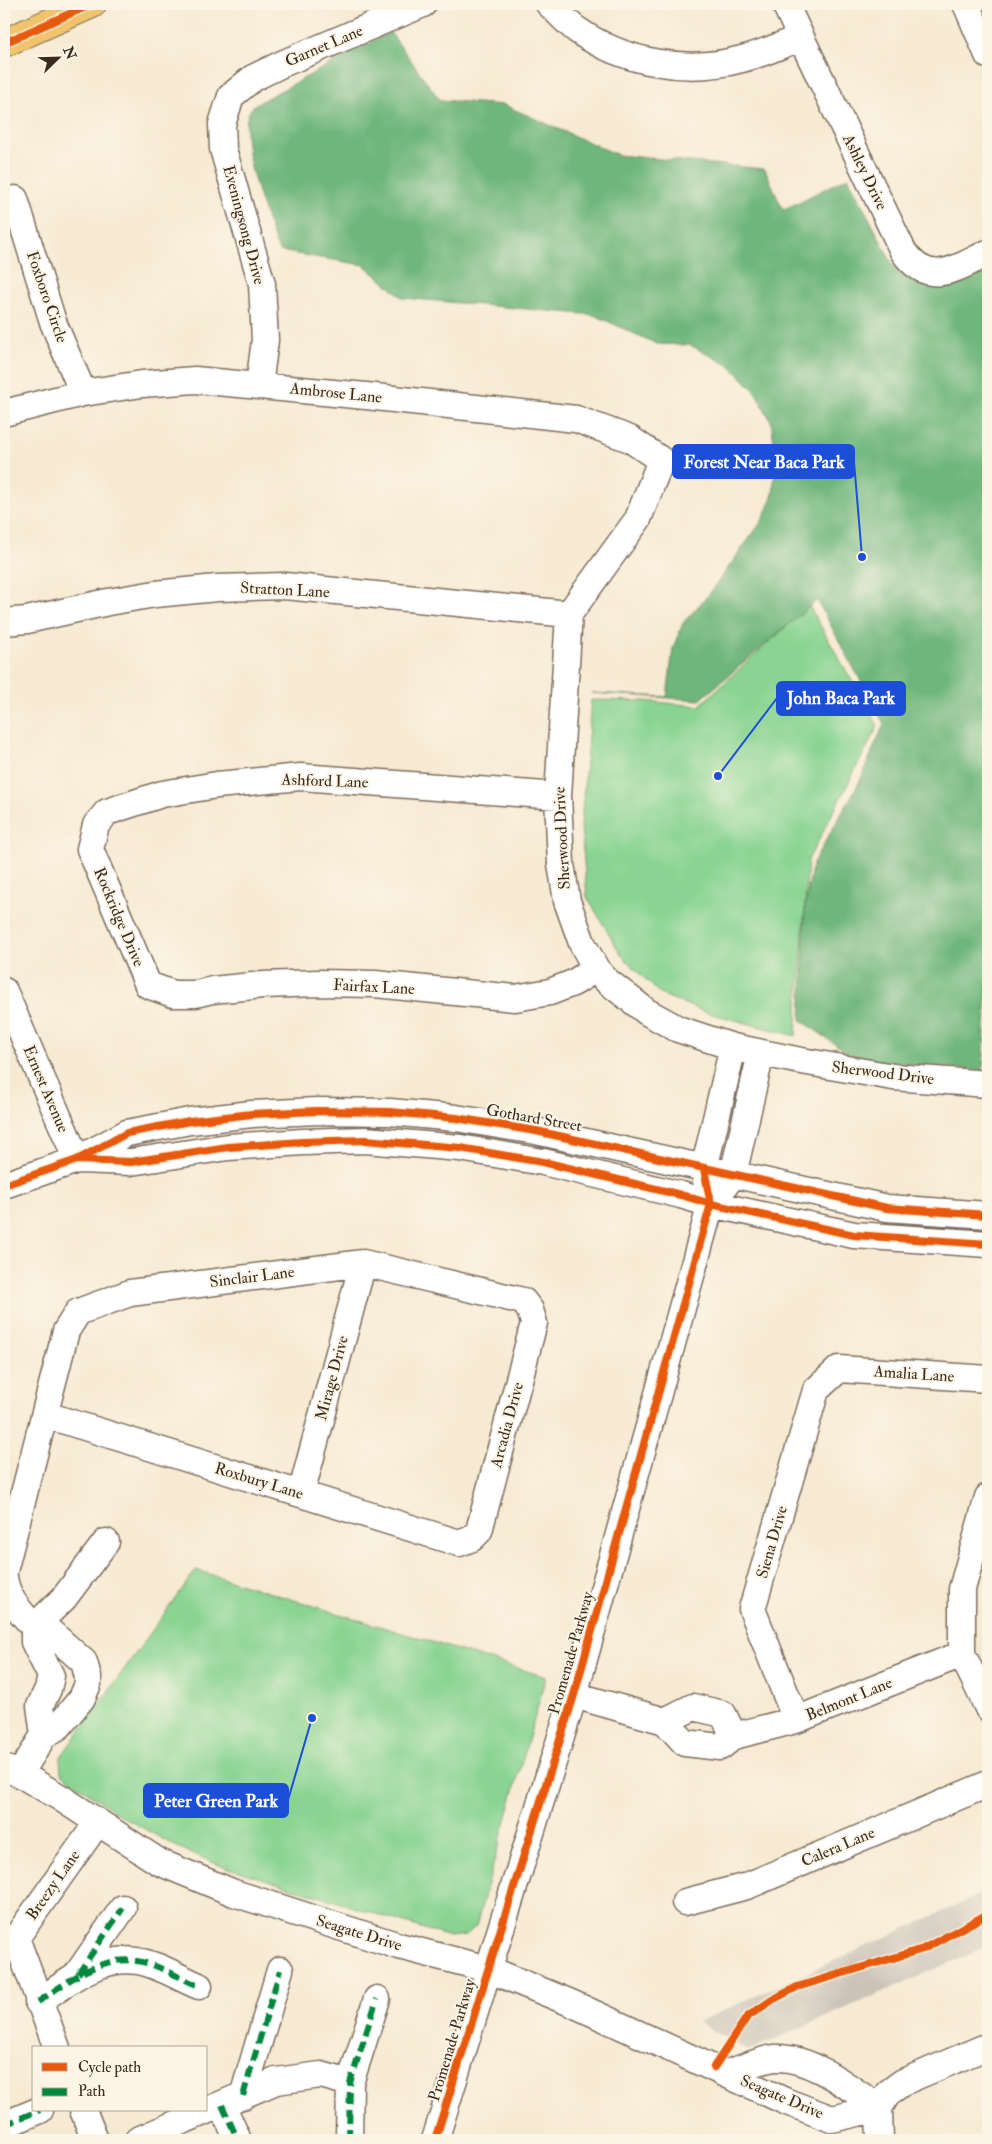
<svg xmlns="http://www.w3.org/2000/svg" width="992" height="2144" font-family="'IM FELL Double Pica',serif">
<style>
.industrial{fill:#cbc3b8}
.green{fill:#89d492;stroke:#627f58}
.forest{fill:#6eb67c;stroke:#54704d}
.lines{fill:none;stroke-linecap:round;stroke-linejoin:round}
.minor-casing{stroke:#7d6d5d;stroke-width:29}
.major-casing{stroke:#7d6d5d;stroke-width:30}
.minor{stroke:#fff;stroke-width:26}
.major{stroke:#f1c36a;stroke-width:28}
.quiet{stroke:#00873e;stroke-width:6;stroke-dasharray:12 6;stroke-linecap:butt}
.cycleway-casing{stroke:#fcf5e5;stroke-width:11}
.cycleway{stroke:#e8590c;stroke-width:8}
.labels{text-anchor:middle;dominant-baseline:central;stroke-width:4;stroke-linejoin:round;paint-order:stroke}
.street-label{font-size:16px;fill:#3b2a1e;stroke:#fcf5e5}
.leader{fill:none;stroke:#1d4ed8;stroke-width:2}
.callout-dot{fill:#1d4ed8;stroke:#fcf5e5;stroke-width:2}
.callout{fill:#1d4ed8;stroke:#1d4ed8;stroke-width:2}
.callout-label{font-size:18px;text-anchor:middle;font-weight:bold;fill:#fff}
</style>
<rect width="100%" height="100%" fill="#fcf5e5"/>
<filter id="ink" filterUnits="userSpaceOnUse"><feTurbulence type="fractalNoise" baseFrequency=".02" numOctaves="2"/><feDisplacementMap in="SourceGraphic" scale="10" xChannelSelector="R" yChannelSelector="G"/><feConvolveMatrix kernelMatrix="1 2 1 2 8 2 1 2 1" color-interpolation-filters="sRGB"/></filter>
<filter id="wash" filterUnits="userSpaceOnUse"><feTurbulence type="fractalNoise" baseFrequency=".0096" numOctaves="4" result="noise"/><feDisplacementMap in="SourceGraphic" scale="20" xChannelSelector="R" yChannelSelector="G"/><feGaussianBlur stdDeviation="1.12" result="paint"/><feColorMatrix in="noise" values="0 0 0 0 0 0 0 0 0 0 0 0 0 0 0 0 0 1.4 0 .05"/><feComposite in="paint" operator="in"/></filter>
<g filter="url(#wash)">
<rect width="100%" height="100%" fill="#f7ead3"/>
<path class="industrial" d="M988 1891V1946L748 2051 698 2022Z"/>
<path class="green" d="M809 606 878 726 808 860 796 1036 708 1013 660 994 622 956 587 897 581 826 591 700 645 701 699 706Z
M196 1570 546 1677 476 1926 466 1935 450 1937 219 1865 171 1844 120 1815 61 1773 60 1758Z"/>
<path class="forest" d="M390 32 440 100 504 105 618 155 765 169 783 210 848 177 893 265C907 280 927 291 949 287 962 285 976 276 988 270V975L983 1071 856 1059 801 1020 805 905 813 863 859 783 884 724 817 600 700 700 591 693 667 697 673 648 683 623 710 593 762 521 773 494 776 458 771 421 755 391 730 366 690 345 657 344 594 315 403 298 364 265 279 251C267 221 238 145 248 115 249 111 252 108 254 105Z"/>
</g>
<g filter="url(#ink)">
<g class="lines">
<g class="minor-casing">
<path id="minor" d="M549 4C558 12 567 23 577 30 624 63 687 74 742 59 762 54 781 45 800 38
M785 4 903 251C929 289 956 268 988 253
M966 4 988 55
M15 199 53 322 83 393
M259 386 265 340 262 284 223 149 222 124 231 96 253 78 284 63 423 4
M4 413 83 393 142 384 195 380 366 396 576 419 630 439 661 460 638 519 569 614 558 796 561 864 567 901 582 943 596 969 607 981 647 1012 678 1029 733 1047 796 1060 893 1077 988 1084
M4 622 27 620 108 602 155 594 217 588 285 586 569 614
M558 796 301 777 217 785 162 794 107 812 96 825 90 849 148 985 173 994H196L212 990 263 985 318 983 375 984 515 998 550 992 573 983 596 969
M4 991 77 1160
M78 1160 131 1162 228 1147 303 1142 365 1140 460 1148 543 1162 681 1195 711 1204 854 1235 988 1244
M4 1185 77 1160 127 1133 190 1121 252 1114 317 1111 390 1112 456 1118 536 1131 887 1208 988 1215
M707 1185 704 1169 733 1047
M301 1494 363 1263
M988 1497 962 1589V1654L988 1708
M4 1571 66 1331 78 1312 130 1293 363 1263 523 1301 530 1310 534 1323 479 1531 472 1538 459 1543 46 1415
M4 1577C7 1599 20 1611 34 1627
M34 1627V1642L51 1676 48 1689 40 1706 44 1735
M34 1627 64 1598 106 1542
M574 1695 665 1721 685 1743 720 1747 734 1736 796 1720 962 1654
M796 1720 752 1609 816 1390 839 1369 988 1379
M665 1721 693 1707 723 1714 734 1736
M4 1768 20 1774 61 1798 159 1862 234 1893 399 1946 488 1969 571 2003 787 2102 832 2119 879 2108
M20 1774 44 1735 59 1726 82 1698 88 1684V1677L84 1662 48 1630 34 1627
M685 1902 747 1886 988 1784
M16 1938 57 2048
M4 1943 16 1938 98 1822
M76 1976 123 1908
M38 2002C67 1982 100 1955 137 1961 158 1964 179 1978 199 1986
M727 2073C741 2069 762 2059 775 2058 811 2056 851 2089 879 2108
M243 2096 280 1970
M222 2105 238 2140
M879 2108 888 2093 903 2082 988 2046
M879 2108 880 2140
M83 2110 95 2140
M4 2125 40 2110
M138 2140 276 2081 321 2075 350 2083
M349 2140 350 2083 377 1999
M435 2140 574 1695 711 1204 733 1175 761 1053"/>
</g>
<g class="major-casing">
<path id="major" d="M4 43 92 4"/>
</g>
<use href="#minor" class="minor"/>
<use href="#major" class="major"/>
<path class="quiet" d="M78 1974 123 1908
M38 2002C67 1982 100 1955 137 1961 158 1964 179 1978 199 1986
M243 2096 280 1970
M222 2105 238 2140
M4 2125 40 2110
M349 2140 350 2083 377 1999"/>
<g class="cycleway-casing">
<path id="cycleway" d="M4 43 92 4
M77 1160 131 1162 228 1147 303 1142 365 1140 460 1148 543 1162 681 1195 711 1204 854 1235 988 1244
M4 1185 77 1160 127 1133 190 1121 252 1114 317 1111 390 1112 456 1118 536 1131 887 1208 988 1215
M714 2067 747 2017 772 2000 797 1987 923 1949 988 1914
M435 2140 574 1695 711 1204 704 1169"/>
</g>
<use href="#cycleway" class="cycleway"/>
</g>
</g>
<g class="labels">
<g class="street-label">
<text transform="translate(324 46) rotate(-23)">Garnet Lane</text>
<text transform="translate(865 172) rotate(64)">Ashley Drive</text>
<text transform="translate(244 225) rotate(75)">Eveningsong Drive</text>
<text transform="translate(47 297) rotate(71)">Foxboro Circle</text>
<text transform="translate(336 393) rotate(6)">Ambrose Lane</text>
<text transform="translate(285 590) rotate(3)">Stratton Lane</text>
<text transform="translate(325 781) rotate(2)">Ashford Lane</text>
<text transform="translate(562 838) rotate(-93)">Sherwood Drive</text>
<text transform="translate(119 917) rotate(67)">Rockridge Drive</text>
<text transform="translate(374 987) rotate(3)">Fairfax Lane</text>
<text transform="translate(883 1073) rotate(7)">Sherwood Drive</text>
<text transform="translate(46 1089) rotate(67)">Ernest Avenue</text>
<text transform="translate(534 1118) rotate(10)">Gothard Street</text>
<text transform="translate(252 1277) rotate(-7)">Sinclair Lane</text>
<text transform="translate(914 1374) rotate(4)">Amalia Lane</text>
<text transform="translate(332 1378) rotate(-75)">Mirage Drive</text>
<text transform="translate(507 1425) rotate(-75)">Arcadia Drive</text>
<text transform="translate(259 1481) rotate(17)">Roxbury Lane</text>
<text transform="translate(772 1542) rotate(-74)">Siena Drive</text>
<text transform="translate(571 1653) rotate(-74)">Promenade Parkway</text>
<text transform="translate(849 1699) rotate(-22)">Belmont Lane</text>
<text transform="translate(838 1847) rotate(-23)">Calera Lane</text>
<text transform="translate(53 1885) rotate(-55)">Breezy Lane</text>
<text transform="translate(359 1933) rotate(17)">Seagate Drive</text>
<text transform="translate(452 2040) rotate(-73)">Promenade Parkway</text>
<text transform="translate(782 2097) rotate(23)">Seagate Drive</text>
</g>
</g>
<path class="leader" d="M862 557L854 462M718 776L777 698M312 1718L288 1800"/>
<g class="callout-dot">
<circle cx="862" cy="557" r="5"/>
<circle cx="718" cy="776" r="5"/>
<circle cx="312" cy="1718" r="5"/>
</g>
<g class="callout">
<rect x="673" y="445" width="181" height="33" rx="5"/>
<rect x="777" y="682" width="128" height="33" rx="5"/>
<rect x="144" y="1784" width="144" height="33" rx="5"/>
</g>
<g class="callout-label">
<text x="764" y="468">Forest Near Baca Park</text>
<text x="841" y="704">John Baca Park</text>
<text x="216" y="1807">Peter Green Park</text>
</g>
<rect width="992" height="2144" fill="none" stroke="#fcf5e5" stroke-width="20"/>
<rect x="32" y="2046" width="175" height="65" fill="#fcf5e5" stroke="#afa495"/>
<rect x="42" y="2063" width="25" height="8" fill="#e8590c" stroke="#afa495"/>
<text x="78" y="2072" font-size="15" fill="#3b2a1e">Cycle path</text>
<rect x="42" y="2088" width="25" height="8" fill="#00873e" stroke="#afa495"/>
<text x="78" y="2096" font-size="15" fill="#3b2a1e">Path</text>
<g transform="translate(58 58) rotate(67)" stroke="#fcf5e5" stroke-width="4" paint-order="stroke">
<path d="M0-4L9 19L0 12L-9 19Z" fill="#3b2a1e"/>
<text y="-8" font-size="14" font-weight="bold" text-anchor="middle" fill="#3b2a1e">N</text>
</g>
</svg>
